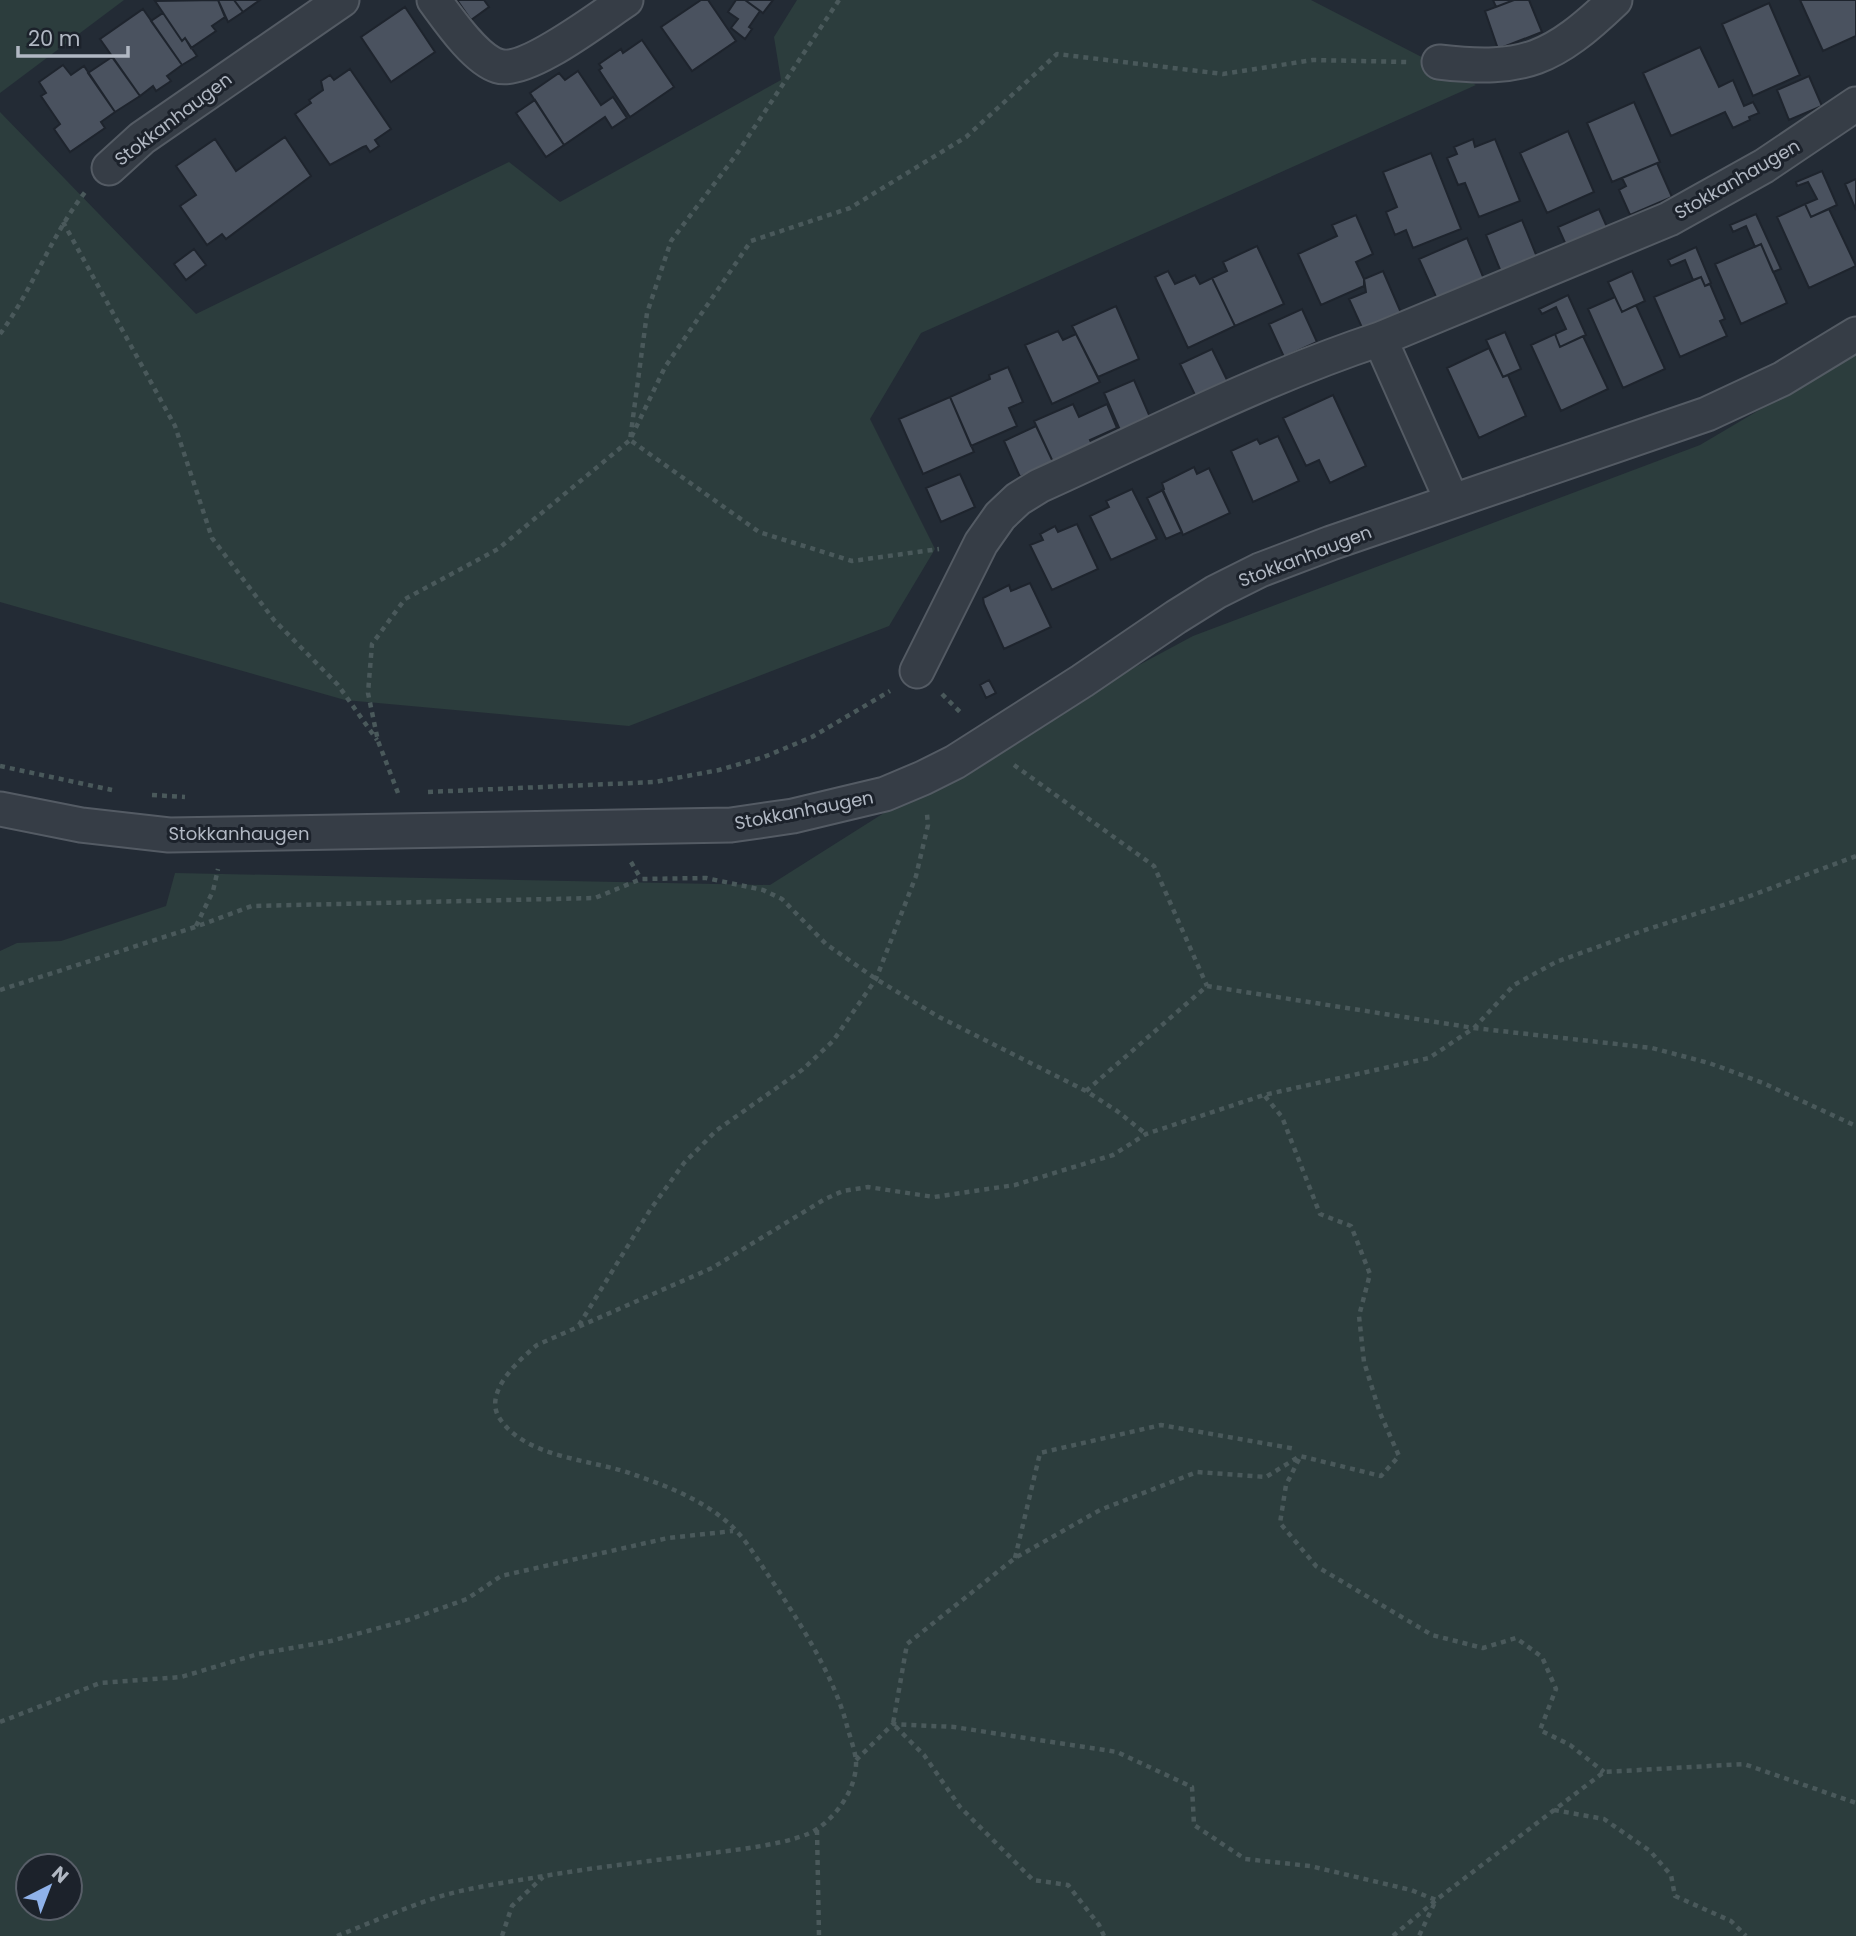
<svg xmlns="http://www.w3.org/2000/svg" width="1856" height="1936" font-family="Poppins,sans-serif">
<style>
.green{fill:#2c3d3d;fill-rule:evenodd}
.building{fill:#4a525f;stroke:#1e242d;stroke-width:2}
.lines{fill:none;stroke-linecap:round;stroke-linejoin:round}
.street-casing{stroke:#545b64;stroke-width:37}
.path{stroke:#4a595b;stroke-width:4.5;stroke-dasharray:5 5;stroke-linecap:butt}
.street{stroke:#363d46;stroke-width:33}
.labels{text-anchor:middle;dominant-baseline:central;stroke-width:6;stroke-linejoin:round;paint-order:stroke}
.street-label{font-size:18px;fill:#b1b8c3;stroke:#1c222b}
</style>
<rect width="100%" height="100%" fill="#232b35"/>
<path class="green" d="M0 0H124L0 93Z
M797 0H1311L1476 85 921 333 870 419 935 549 889 626 629 726 345 700 0 602V112L196 314 509 162 560 202 781 80 774 37Z
M1856 353V1936H0V951L17 943 61 941 166 906 175 873 770 885 1001 739 1193 636 1700 445ZM28 1866H70V1908H28Z"/>
<path class="building" d="M218 0 225 17 212 26 216 31 191 48 185 38 182 41 155 1Z
M218 0H234L243 12 228 22Z
M234 0H260L243 12Z
M457 0H484L489 7 471 20Z
M701 0H708L736 41 692 71 661 27Z
M736 0H745L760 11 749 27 752 29 745 39 731 28 738 19 728 12Z
M745 0H773L763 13Z
M1493 0H1514L1496 7Z
M1514 0H1529L1542 32 1498 49 1485 11Z
M1800 0H1856V36L1823 51Z
M1769 3 1800 75 1753 96 1722 24Z
M405 7 435 52 391 82 361 37Z
M143 9 182 65 167 76 171 81 156 91 153 86 140 96 100 39Z
M163 13 182 41 185 38 197 56 182 65 151 21Z
M642 40 674 87 630 117 599 70 602 68 599 64 621 49 623 53Z
M1700 47 1719 87 1733 80 1744 106 1753 102 1759 113 1749 117 1750 120 1733 128 1725 112 1671 136 1643 73Z
M112 57 140 96 115 112 88 73Z
M63 65 71 75 84 66 115 112 101 122 105 128 70 152 54 129 60 124 41 96 46 93 39 82Z
M350 69 391 129 375 140 379 146 370 152 366 146 363 147 330 165 295 114 311 103 309 100 323 90 321 81 330 75 334 80Z
M578 71 601 105 613 97 627 118 612 128 605 117 564 145 530 93 559 73 565 80Z
M1809 76 1822 106 1789 120 1777 90Z
M535 100 564 145 546 157 516 113Z
M1634 102 1660 162 1612 182 1587 123Z
M1568 131 1594 192 1547 213 1520 153Z
M285 137 311 176 226 239 222 234 207 245 180 206 196 195 176 166 215 139 236 171Z
M1473 139 1475 147 1495 139 1520 201 1479 217 1465 183 1458 185 1447 158 1457 154 1454 147Z
M1431 153 1461 229 1413 248 1406 230 1395 235 1386 212 1397 207 1383 172Z
M1657 163 1672 197 1630 215 1619 190 1626 186 1622 178Z
M1822 171 1837 205 1811 217 1805 204 1817 199 1808 182 1797 186 1796 182Z
M1856 179V210L1845 184Z
M1805 204 1811 217 1829 209 1856 266 1809 288 1777 217Z
M1599 209 1607 227 1566 245 1558 227Z
M1756 214 1781 269 1773 272 1761 244 1755 247 1746 226 1733 232 1730 225Z
M1356 215 1373 254 1356 262 1364 279V286L1321 305 1298 254 1337 236 1332 225Z
M1522 220 1537 257 1501 272 1486 235Z
M1467 238 1484 279 1437 299 1419 259Z
M1761 244 1787 303 1741 324 1715 264Z
M1257 246 1284 304 1235 326 1212 278 1227 271 1223 262Z
M1696 247 1711 283 1705 286 1701 277 1693 280 1685 260 1671 266 1668 260Z
M194 249 206 265 186 280 174 264Z
M1168 271 1175 284 1195 275 1200 284 1212 278 1235 326 1188 348 1155 277Z
M1383 271 1402 315 1364 332 1349 299 1366 292 1364 279Z
M1632 271 1645 301 1622 312 1608 282Z
M1701 277 1705 286 1710 284 1725 319 1720 321 1727 336 1680 357 1654 297Z
M1568 295 1586 335 1560 347 1555 334 1566 329 1556 307 1542 314 1539 309Z
M1615 297 1622 312 1636 305 1665 369 1623 388 1588 309Z
M1116 306 1139 359 1098 377 1072 326Z
M1302 309 1317 342 1284 357 1269 324Z
M1058 331 1063 340 1076 334 1100 382 1052 404 1025 345Z
M1505 332 1521 369 1503 377 1486 340Z
M1555 334 1560 347 1583 336 1608 389 1561 411 1531 345Z
M1489 348 1503 377 1508 375 1526 416 1479 438 1447 368Z
M1212 349 1228 382 1196 397 1180 364Z
M1008 367 1023 402 1009 408 1017 426 971 446 950 397 990 379 989 375Z
M1134 380 1150 417 1120 430 1104 393Z
M1333 395 1366 466 1330 483 1319 460 1306 466 1283 418Z
M950 397 974 452 923 474 899 419Z
M1073 404 1079 417 1107 404 1117 428 1090 440 1092 444 1053 462 1034 421Z
M1036 426 1053 462 1020 477 1004 441Z
M1278 436 1299 481 1253 502 1231 451 1257 439 1260 444Z
M1194 467 1197 474 1209 468 1230 513 1183 535 1162 490 1164 489 1162 483Z
M960 474 975 507 941 522 926 488Z
M1132 489 1157 539 1111 560 1090 516 1109 507 1106 501Z
M1163 490 1182 532 1166 539 1147 498Z
M1077 524 1098 569 1052 590 1030 545 1043 540 1040 534 1055 526 1058 532Z
M1030 583 1051 627 1004 649 984 604 983 598 1009 585 1011 591Z
M989 680 996 693 986 698 980 685Z"/>
<g class="lines">
<g class="street-casing">
<path id="street" d="M434 0C448 19 475 59 498 66 526 75 600 17 626 0
M1439 62C1525 72 1553 59 1615 0
M109 168 142 138 342 0
M1452 501 1380 339 1669 219 1764 166 1856 104
M917 671 981 543 1000 516 1018 499 1039 486C1152 435 1262 378 1380 339
M0 809 81 825 169 835 731 825 793 816 843 804 885 794 923 778 955 762 1082 681 1176 617 1216 592 1260 570 1331 543 1707 414 1782 379 1856 334"/>
</g>
<path class="path" d="M839 0 736 155 671 241 647 313 630 440 759 532 852 561 939 549
M63 222 175 426 212 538 274 620 338 685 377 740
M0 334C33 289 51 235 86 191
M942 694 963 715
M1014 765 1154 866 1207 986
M0 766 112 790
M428 792 655 782 719 770 764 757 812 737 890 691
M398 793 378 741 368 693 372 644 405 599 498 549 630 440 665 367 751 241 850 208 966 137 1057 54 1223 74 1313 60 1407 62
M152 795 185 797
M631 862 641 879
M196 926 213 891 218 869
M0 990 195 927 252 906 595 898 641 879 706 878 763 890 782 899 826 944 876 979 939 1017 1086 1091 1117 1111 1146 1134
M1086 1091 1207 986 1474 1028 1652 1048 1709 1063 1763 1083 1856 1126
M579 1325 650 1210 684 1163 717 1130 802 1070 833 1041 876 979 916 876 928 825 927 814
M1299 1459 1286 1485 1280 1523 1316 1566 1432 1635 1483 1648 1516 1638 1542 1657 1556 1689 1540 1730 1570 1745 1604 1772
M1015 1558 1040 1453 1161 1425 1296 1449
M0 1722 100 1683 181 1677 258 1654 331 1641 408 1620 467 1599 501 1576 668 1538 733 1531
M856 1760 893 1724 954 1727 1117 1752 1192 1787 1194 1825 1245 1859 1310 1866 1411 1890 1436 1900 1419 1936
M1554 1810 1604 1819 1650 1851 1671 1875 1675 1896 1731 1921 1746 1936
M817 1830 819 1936
M337 1936C370 1923 404 1908 438 1897 471 1887 509 1882 544 1876 597 1867 651 1861 704 1854 732 1850 799 1844 820 1827 840 1812 857 1786 856 1761 855 1750 850 1737 847 1726 834 1675 796 1616 766 1572 755 1555 742 1534 726 1521 700 1499 667 1486 635 1475 593 1459 527 1459 500 1419 482 1393 519 1360 537 1345L712 1268 825 1199 843 1191 868 1187 934 1197 1015 1185 1113 1155 1146 1134 1264 1095 1429 1058 1474 1028 1514 985 1556 962 1639 932 1742 899 1856 856
M502 1936 512 1906 543 1877
M1104 1936 1099 1925 1068 1885 1033 1880 960 1807 924 1755 893 1724 907 1644 1015 1558 1100 1510 1197 1472 1266 1477 1300 1456 1381 1476 1399 1456 1380 1413 1364 1362 1359 1316 1370 1274 1351 1226 1320 1214 1282 1117 1264 1095
M1393 1936 1436 1900 1604 1772 1744 1764 1856 1803"/>
<use href="#street" class="street"/>
</g>
<g class="labels">
<g class="street-label">
<text transform="translate(173 119) rotate(-37)">Stokkanhaugen</text>
<text transform="translate(1737 179) rotate(-30)">Stokkanhaugen</text>
<text transform="translate(1305 556) rotate(-21)">Stokkanhaugen</text>
<text transform="translate(804 810) rotate(-11)">Stokkanhaugen</text>
<text x="239" y="833">Stokkanhaugen</text>
</g>
</g>
<g transform="translate(49 1887) rotate(42)"><circle r="33" fill="#1c222b" stroke="#585e68" stroke-width="2"/>
<path d="M0-5L12 26L0 18L-12 26Z" fill="#8fb2ea"/>
<text y="-10" font-size="19" font-weight="bold" text-anchor="middle" fill="#b1b8c3">N</text>
</g>
<path d="M18 46v10h110v-10" fill="none" stroke="#b1b8c3" stroke-width="3.5"/>
<text x="28" y="46" font-size="21" fill="#b1b8c3" stroke="#1c222b" stroke-width="5" paint-order="stroke">20 m</text>
</svg>
